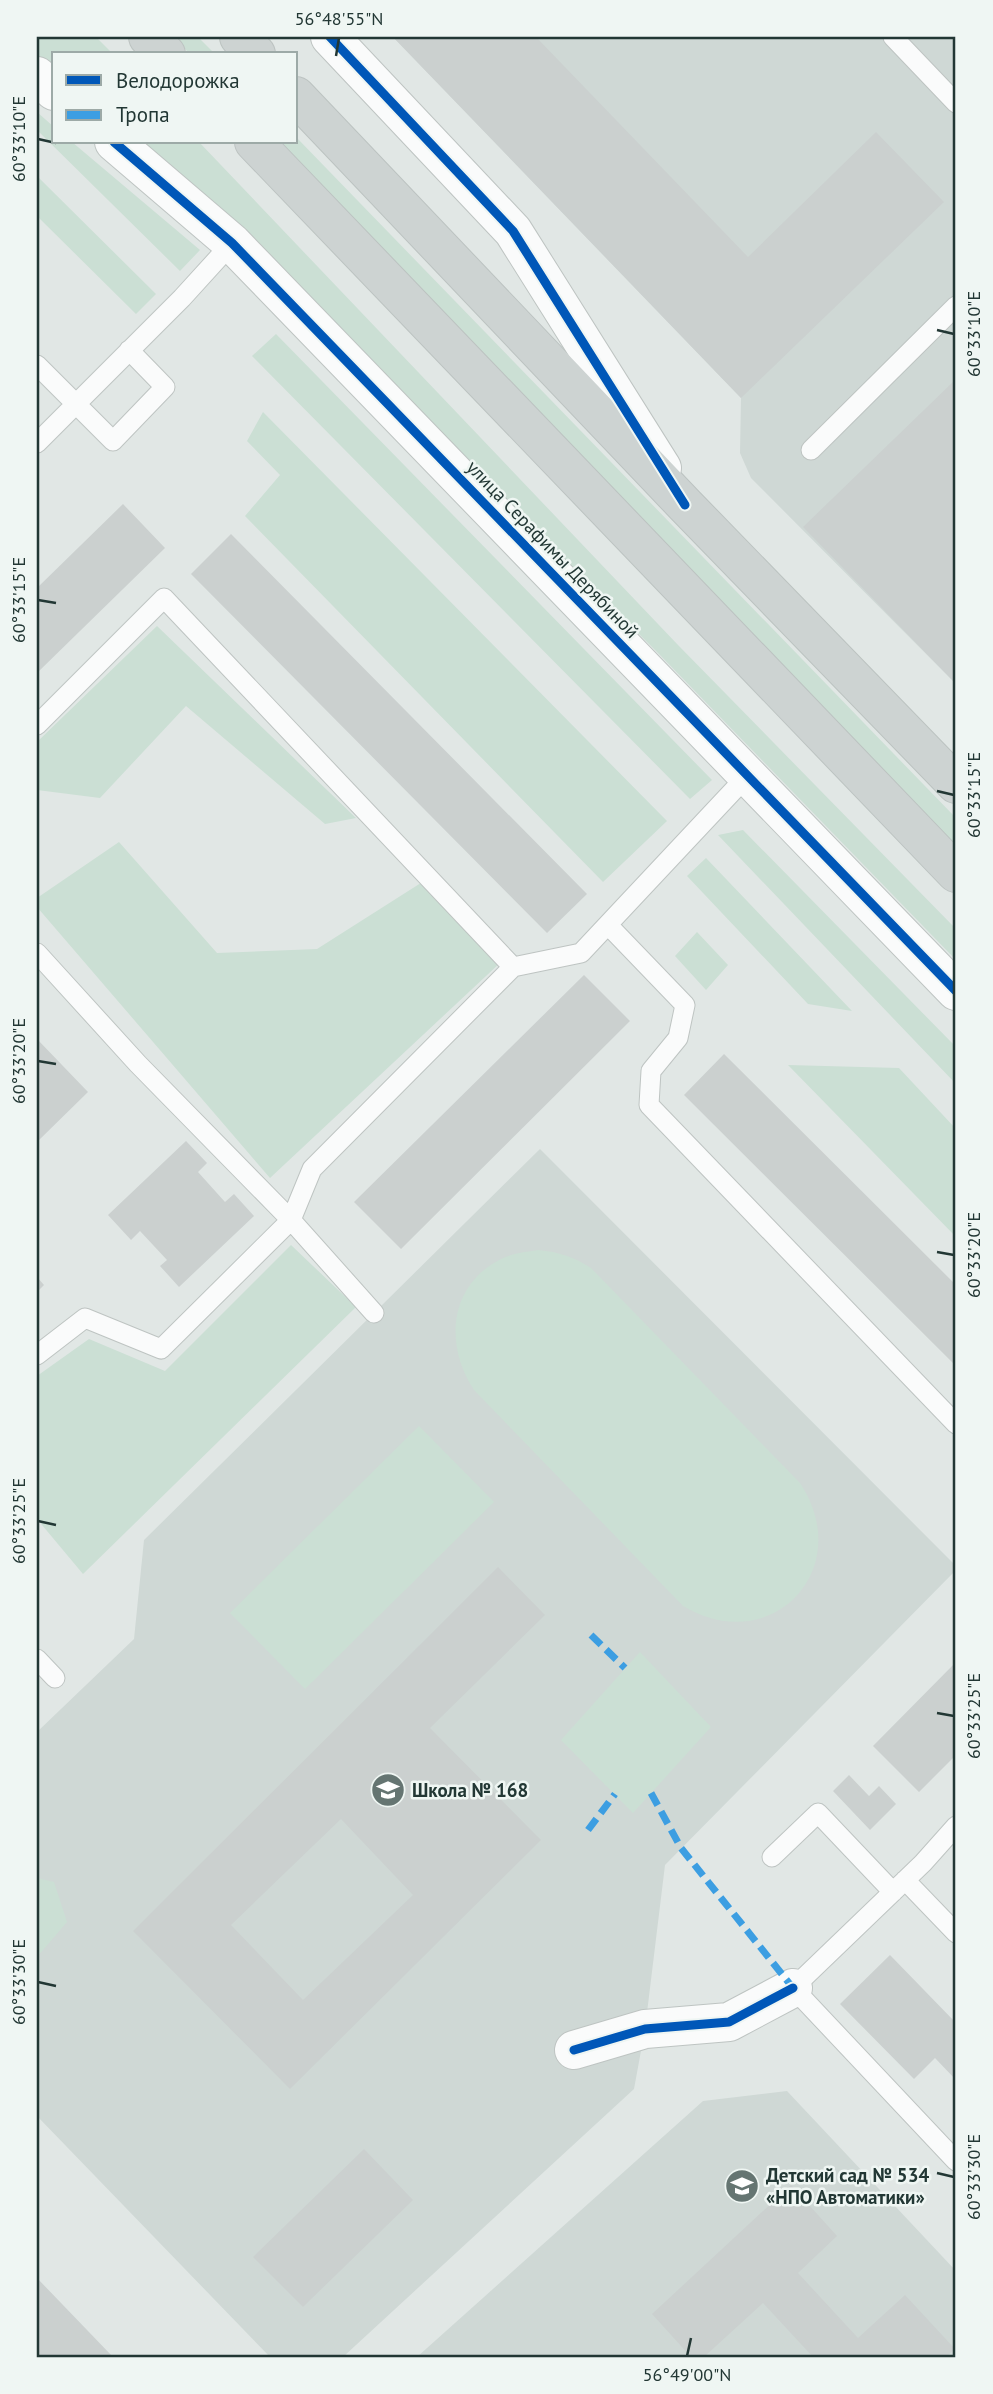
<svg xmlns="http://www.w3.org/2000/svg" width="993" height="2394" font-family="'PT Sans',sans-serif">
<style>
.built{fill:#cfd8d5}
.green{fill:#cbdfd4}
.building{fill:#cbd0cf;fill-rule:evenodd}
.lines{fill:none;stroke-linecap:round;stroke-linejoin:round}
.service-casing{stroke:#bec4c2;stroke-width:21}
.minor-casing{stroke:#bec4c2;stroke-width:40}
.primary-casing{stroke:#bcc3c1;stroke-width:40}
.service{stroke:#fafbfb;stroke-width:19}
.minor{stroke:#fafbfb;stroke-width:38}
.primary{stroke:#cdd3d2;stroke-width:38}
.quiet{stroke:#3c9ee2;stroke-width:7;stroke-dasharray:14 7;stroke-linecap:butt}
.cycleway-casing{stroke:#eff6f3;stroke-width:13}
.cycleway{stroke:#0057b8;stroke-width:9}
.ticks{fill:none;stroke:#223734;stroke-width:2.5}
.labels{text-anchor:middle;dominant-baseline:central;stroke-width:5;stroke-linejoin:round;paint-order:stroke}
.street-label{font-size:19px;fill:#223734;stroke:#eff6f3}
.poi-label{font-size:19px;font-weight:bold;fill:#223734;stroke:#eff6f3;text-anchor:start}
.neatline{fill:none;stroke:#223734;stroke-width:2.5}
.ticks-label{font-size:18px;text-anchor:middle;fill:#223734}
</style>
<rect width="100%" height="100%" fill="#e1e7e5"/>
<path class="built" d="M393 37H956V684L751 478 740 453 741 398Z
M540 1149 956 1566V1570L665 1865 645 2029 634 2089 343 2357H270L37 2116V1732L134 1639 144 1540Z
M787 2091 956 2271V2357H417L703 2101Z"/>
<path class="green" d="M37 37H96L113 54H54V75L37 60Z
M173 37H198L215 54H190Z
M37 112 54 127V142H72L200 250 180 271 37 130Z
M296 137 956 818V851L274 142H296Z
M133 142H199L678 645 956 929V960L658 653 227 222Z
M37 176 156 294 136 314 37 216Z
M276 334 712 780 690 799 252 356Z
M263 412 667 821 603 882 245 516 280 475 247 441Z
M157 626 356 818 325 824 186 706 100 798 37 790V742Z
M743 830 956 1047V1084L718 835Z
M119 842 217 953 317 949 424 881 501 962 270 1178 37 907V898Z
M706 858 852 1011 808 1004 687 876Z
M697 932 728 965 706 990 675 956Z
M788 1065 899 1068 956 1129V1237Z
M291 1245 356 1307 83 1574 37 1519V1376L89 1339 165 1371Z
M538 1250C559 1252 574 1257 591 1268L800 1483C857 1569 771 1659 683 1606L474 1390C444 1345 449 1285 501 1259 513 1253 526 1252 538 1250Z
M419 1426 494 1502 305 1689 230 1613Z
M640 1652 711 1727 633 1813 561 1740Z
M37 1878 54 1882 67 1922 37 1957Z"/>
<path class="building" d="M393 37H539L537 38 748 257 876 132 944 202 741 398Z
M956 379V684L803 527Z
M123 504 165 548 37 673V588Z
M231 534 587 894 547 933 191 574Z
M584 975 630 1021 401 1249 354 1202Z
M37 1039 88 1092 37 1142Z
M724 1054 956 1285V1366L684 1095Z
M186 1141 207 1163 198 1172 225 1202 234 1194 254 1216 179 1287 160 1266 167 1260 140 1231 131 1240 108 1215Z
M37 1277 44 1285 37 1292Z
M498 1567 545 1615 430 1728 541 1840 290 2089 133 1931ZM341 1819 413 1895 303 2000 231 1925Z
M956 1662V1755L919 1792 873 1746Z
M849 1775 869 1796 879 1786 896 1804 870 1830 833 1791Z
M890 1955 956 2023V2080L935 2058 914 2079 840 2004Z
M364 2149 413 2200 303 2307 253 2257Z
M791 2185 837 2236 798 2273 858 2338 905 2295 955 2349 946 2357H813L763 2303 704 2357H691L652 2314Z
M37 2278 113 2357H37Z"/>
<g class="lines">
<g class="service-casing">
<path id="service" d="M893 37 956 103
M37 365 113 441 165 387 129 350
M37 443 182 298 232 243
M811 450 956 306
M37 725 164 598 513 967
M608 925 685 1005 678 1038 651 1071 649 1105 956 1424
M37 953 138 1064 291 1220 312 1169 513 967 581 953 747 776
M37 1355 85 1318 161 1349 291 1220 374 1313
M37 1659 55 1678
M956 1826 923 1863 793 1988 956 2161
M772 1857 818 1813 893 1892
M905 1880 956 1933"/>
</g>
<g class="minor-casing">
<path id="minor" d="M330 37 513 231 662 468
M37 76 54 91
M114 142 232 243 956 991
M574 2050 645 2029 729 2022 793 1988"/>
</g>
<g class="primary-casing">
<path id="primary" d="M148 37 166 54
M239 37 256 54
M296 96 685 505 956 784
M254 142 956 873"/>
</g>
<use href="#service" class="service"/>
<use href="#minor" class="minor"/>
<use href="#primary" class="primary"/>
<path class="quiet" d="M591 1635 625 1668
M651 1793 681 1848 793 1988
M588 1830 615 1794"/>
<g class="cycleway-casing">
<path id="cycleway" d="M330 37 513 231 685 505
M114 142 232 243 956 991
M574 2050 645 2029 729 2022 793 1988"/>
</g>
<use href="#cycleway" class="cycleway"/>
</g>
<path class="ticks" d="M336 56 339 38M38 139 56 143M937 330 954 334M38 600 56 603M937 791 954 795M38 1061 56 1064M937 1252 954 1255M38 1521 56 1525M937 1713 954 1716M38 1982 56 1986M937 2173 954 2177M687 2356 691 2338"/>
<defs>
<g id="school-disc" transform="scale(1.75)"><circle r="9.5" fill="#657572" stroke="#eff6f3"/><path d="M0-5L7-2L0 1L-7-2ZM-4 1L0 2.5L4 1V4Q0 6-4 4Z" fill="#fff"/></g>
</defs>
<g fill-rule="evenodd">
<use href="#school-disc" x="388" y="1790"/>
<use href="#school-disc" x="742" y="2186"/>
</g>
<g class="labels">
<g class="street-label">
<text transform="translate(553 549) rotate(46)">улица Серафимы Дерябиной</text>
</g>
<g class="poi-label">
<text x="412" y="1790">Школа № 168</text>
<text x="766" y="2175">Детский сад № 534<tspan x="766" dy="22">«НПО Автоматики»</tspan></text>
</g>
</g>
<rect width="993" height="2394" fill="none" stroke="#eff6f3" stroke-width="77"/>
<rect x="52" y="52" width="245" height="91" fill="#eff6f3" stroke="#9daaa7" stroke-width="2"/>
<rect x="66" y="75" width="35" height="10" fill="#0057b8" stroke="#9daaa7" stroke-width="2"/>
<text x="116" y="88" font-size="21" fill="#223734">Велодорожка</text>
<rect x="66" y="110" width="35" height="10" fill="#3c9ee2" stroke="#9daaa7" stroke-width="2"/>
<text x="116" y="122" font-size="21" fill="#223734">Тропа</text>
<rect x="38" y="38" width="916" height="2318" class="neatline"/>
<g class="ticks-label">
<text x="339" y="25">56°48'55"N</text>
<text transform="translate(19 139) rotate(-90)" y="6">60°33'10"E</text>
<text transform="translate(974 334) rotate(-90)" y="6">60°33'10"E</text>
<text transform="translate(19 600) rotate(-90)" y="6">60°33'15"E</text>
<text transform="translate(974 795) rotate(-90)" y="6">60°33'15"E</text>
<text transform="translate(19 1061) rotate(-90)" y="6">60°33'20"E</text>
<text transform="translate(974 1255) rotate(-90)" y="6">60°33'20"E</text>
<text transform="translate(19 1521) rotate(-90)" y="6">60°33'25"E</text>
<text transform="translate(974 1716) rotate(-90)" y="6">60°33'25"E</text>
<text transform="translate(19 1982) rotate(-90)" y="6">60°33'30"E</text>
<text transform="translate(974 2177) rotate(-90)" y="6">60°33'30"E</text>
<text x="687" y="2381">56°49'00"N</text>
</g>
</svg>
